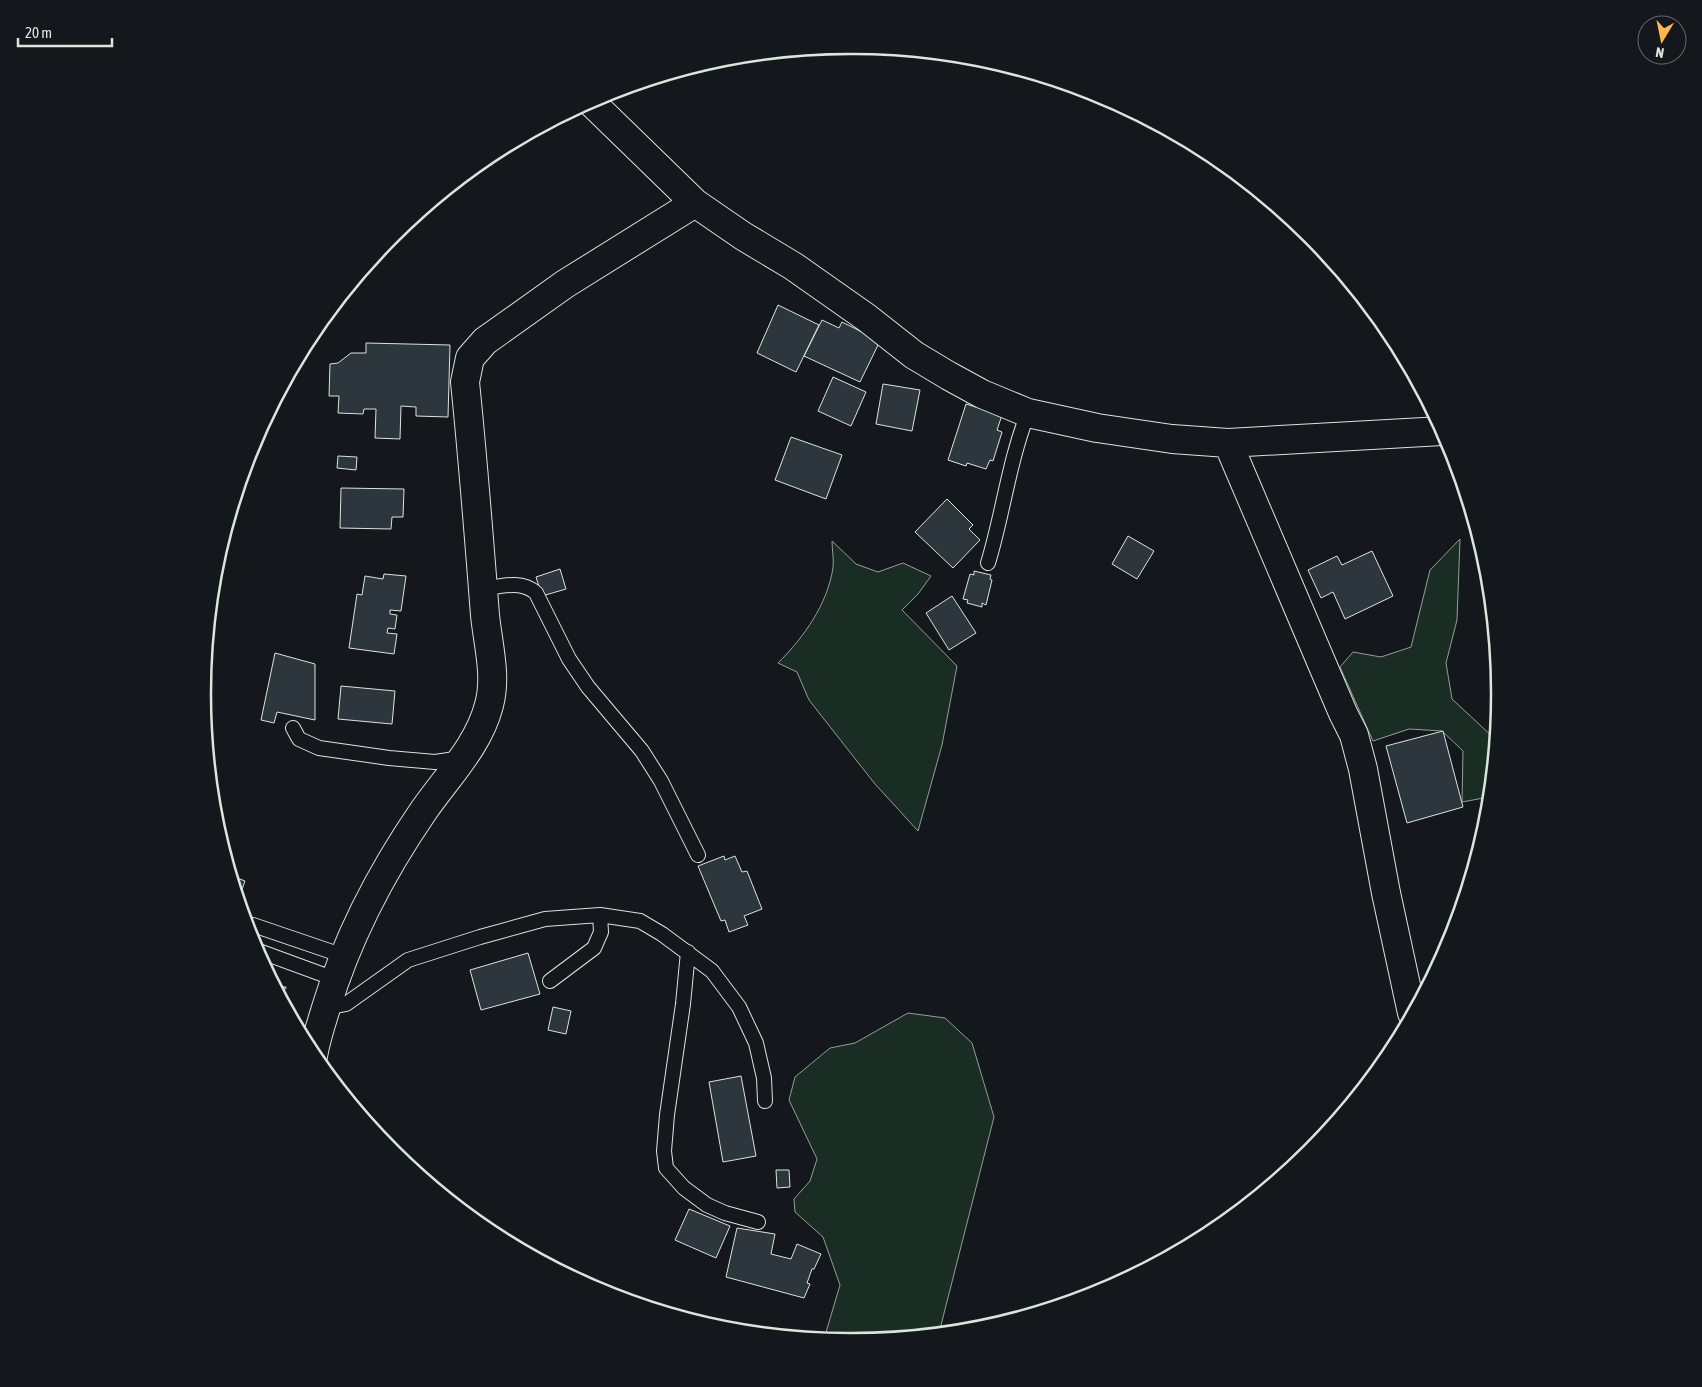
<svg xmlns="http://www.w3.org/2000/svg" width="1702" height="1387" font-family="'Asap Condensed',sans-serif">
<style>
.green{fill:#1a2d24;stroke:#939e99}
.building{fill:#2c363c;stroke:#d8e6dc}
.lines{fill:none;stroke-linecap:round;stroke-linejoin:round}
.service-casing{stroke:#d8e6dc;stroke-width:16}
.minor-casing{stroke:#d8e6dc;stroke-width:30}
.path{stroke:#9da8a2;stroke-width:3;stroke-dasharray:4 2.5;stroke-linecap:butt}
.service{stroke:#14181c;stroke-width:14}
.minor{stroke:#14181c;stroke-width:28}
.rim{fill:none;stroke:#d8e6dc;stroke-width:2.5}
</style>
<rect width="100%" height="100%" fill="#14181c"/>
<path class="green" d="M1460 539 1457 620 1446 663 1452 699 1495 739 1489 797 1462 802 1463 751 1442 731 1409 729 1373 741 1340 667 1353 652 1381 657 1411 647 1430 570Z
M832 541 856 564 878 572 903 563 931 576 918 594 902 610 957 666 942 745 918 831 875 784 809 700 797 672 778 663C804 637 827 605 833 568 834 559 832 549 832 541Z
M908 1013 945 1018 972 1043 994 1117 939 1333 851 1342 824 1339 840 1285 823 1237 795 1212 794 1199 810 1181 817 1159 789 1100 795 1077 830 1048 855 1043Z"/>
<path class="building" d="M778 305 819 325 796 372 757 353Z
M822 320 839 328 842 322 880 341 860 382 804 356Z
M366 343 450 345 448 417 416 416V407L401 406 400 439 375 438 376 409H364L363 414 338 413 339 396H329L330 364 338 363 351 353H366Z
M833 377 866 392 851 426 818 411Z
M883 384 920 390 912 431 876 424Z
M966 404 1002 415 997 430 1002 432 993 461 990 460 986 469 967 463 966 466 948 460Z
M791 437 842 455 826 499 775 480Z
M338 456 357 457 356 470 337 468Z
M341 488 404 489 403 517H392L391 529 340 528Z
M947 499 973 525 969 529 980 540 953 568 915 532Z
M1128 536 1154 551 1137 579 1112 564Z
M1372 551 1393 596 1345 619 1333 592 1321 598 1308 570 1337 556 1342 565Z
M560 569 566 589 542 596 536 577Z
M974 571 991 575 990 579 992 580 986 605 982 603V607L967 603 968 600 963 599 970 574 974 575Z
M384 574 406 576 401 611 390 610V614L397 615 395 629 388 628 387 633 397 634 394 654 349 648 357 594 362 595 365 576 383 579Z
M952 596 976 633 949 650 926 613Z
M275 653 315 664V720L277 712 274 723 261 720Z
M341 686 395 691 392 724 338 719Z
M1443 731 1463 807 1407 823 1386 746Z
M724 856 725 860 735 856 742 872 747 871 762 909 744 916 748 925 729 932 725 920 721 921 698 866Z
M232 876 245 881 239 898Z
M528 953 540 994 481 1010 470 970Z
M553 1007 571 1011 566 1034 548 1030Z
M741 1076 756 1156 723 1162 709 1082Z
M776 1170H789L790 1187 777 1188Z
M689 1209 730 1226 716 1258 675 1240Z
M737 1228 775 1234 771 1254 791 1259 797 1244 821 1254 814 1269H812L807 1283 810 1284 804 1298 726 1277Z"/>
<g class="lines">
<g class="service-casing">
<path id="service" d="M988 563C1003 514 1009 461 1028 413
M484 589C502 586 522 580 536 593L569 659 588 687 642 751 661 781 698 855
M293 728 299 739 319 748 389 758 435 762 462 758
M253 925 344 956
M256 950 335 979
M688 952 683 1004 667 1115 664 1151 666 1168 684 1188 707 1205 725 1213 758 1222
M550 981 594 948 601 932 600 915
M326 1008 346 1004 408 960 480 937 545 919 600 915 640 921 662 934 712 971 739 1007 756 1043 764 1078 765 1101"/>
</g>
<g class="minor-casing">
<path id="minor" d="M590 101 695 203 743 236 793 266 867 318 914 355 949 376 982 394 1028 413 1097 428 1172 439 1228 443 1442 431
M1228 443 1343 713 1354 735 1363 769 1386 893 1412 1013
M313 1056C316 1039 321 1024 326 1008 347 938 382 871 424 810 447 777 479 745 489 705 497 676 488 645 485 615 479 537 473 460 465 382L470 358 485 341 565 284 695 203"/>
</g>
<path class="path" d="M276 987 288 988"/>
<use href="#service" class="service"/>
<use href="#minor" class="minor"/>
</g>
<path d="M0 0H1702V1387H0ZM850 54H852A639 639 0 0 1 1491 693V694A639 639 0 0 1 852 1333H850A639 639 0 0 1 211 694V693A639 639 0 0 1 850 54Z" fill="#14181c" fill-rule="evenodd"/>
<path class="rim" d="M850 54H852A639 639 0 0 1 1491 693V694A639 639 0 0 1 852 1333H850A639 639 0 0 1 211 694V693A639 639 0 0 1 850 54Z"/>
<g transform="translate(1662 40) rotate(190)"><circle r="24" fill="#14181c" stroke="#626a69"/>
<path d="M0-4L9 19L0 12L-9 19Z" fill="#ffb74d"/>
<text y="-8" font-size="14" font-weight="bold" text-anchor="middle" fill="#d8e6dc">N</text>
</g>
<path d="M18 38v8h94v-8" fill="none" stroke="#d8e6dc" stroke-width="2.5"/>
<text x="25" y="38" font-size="15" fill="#d8e6dc" stroke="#14181c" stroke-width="4" paint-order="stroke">20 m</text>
</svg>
